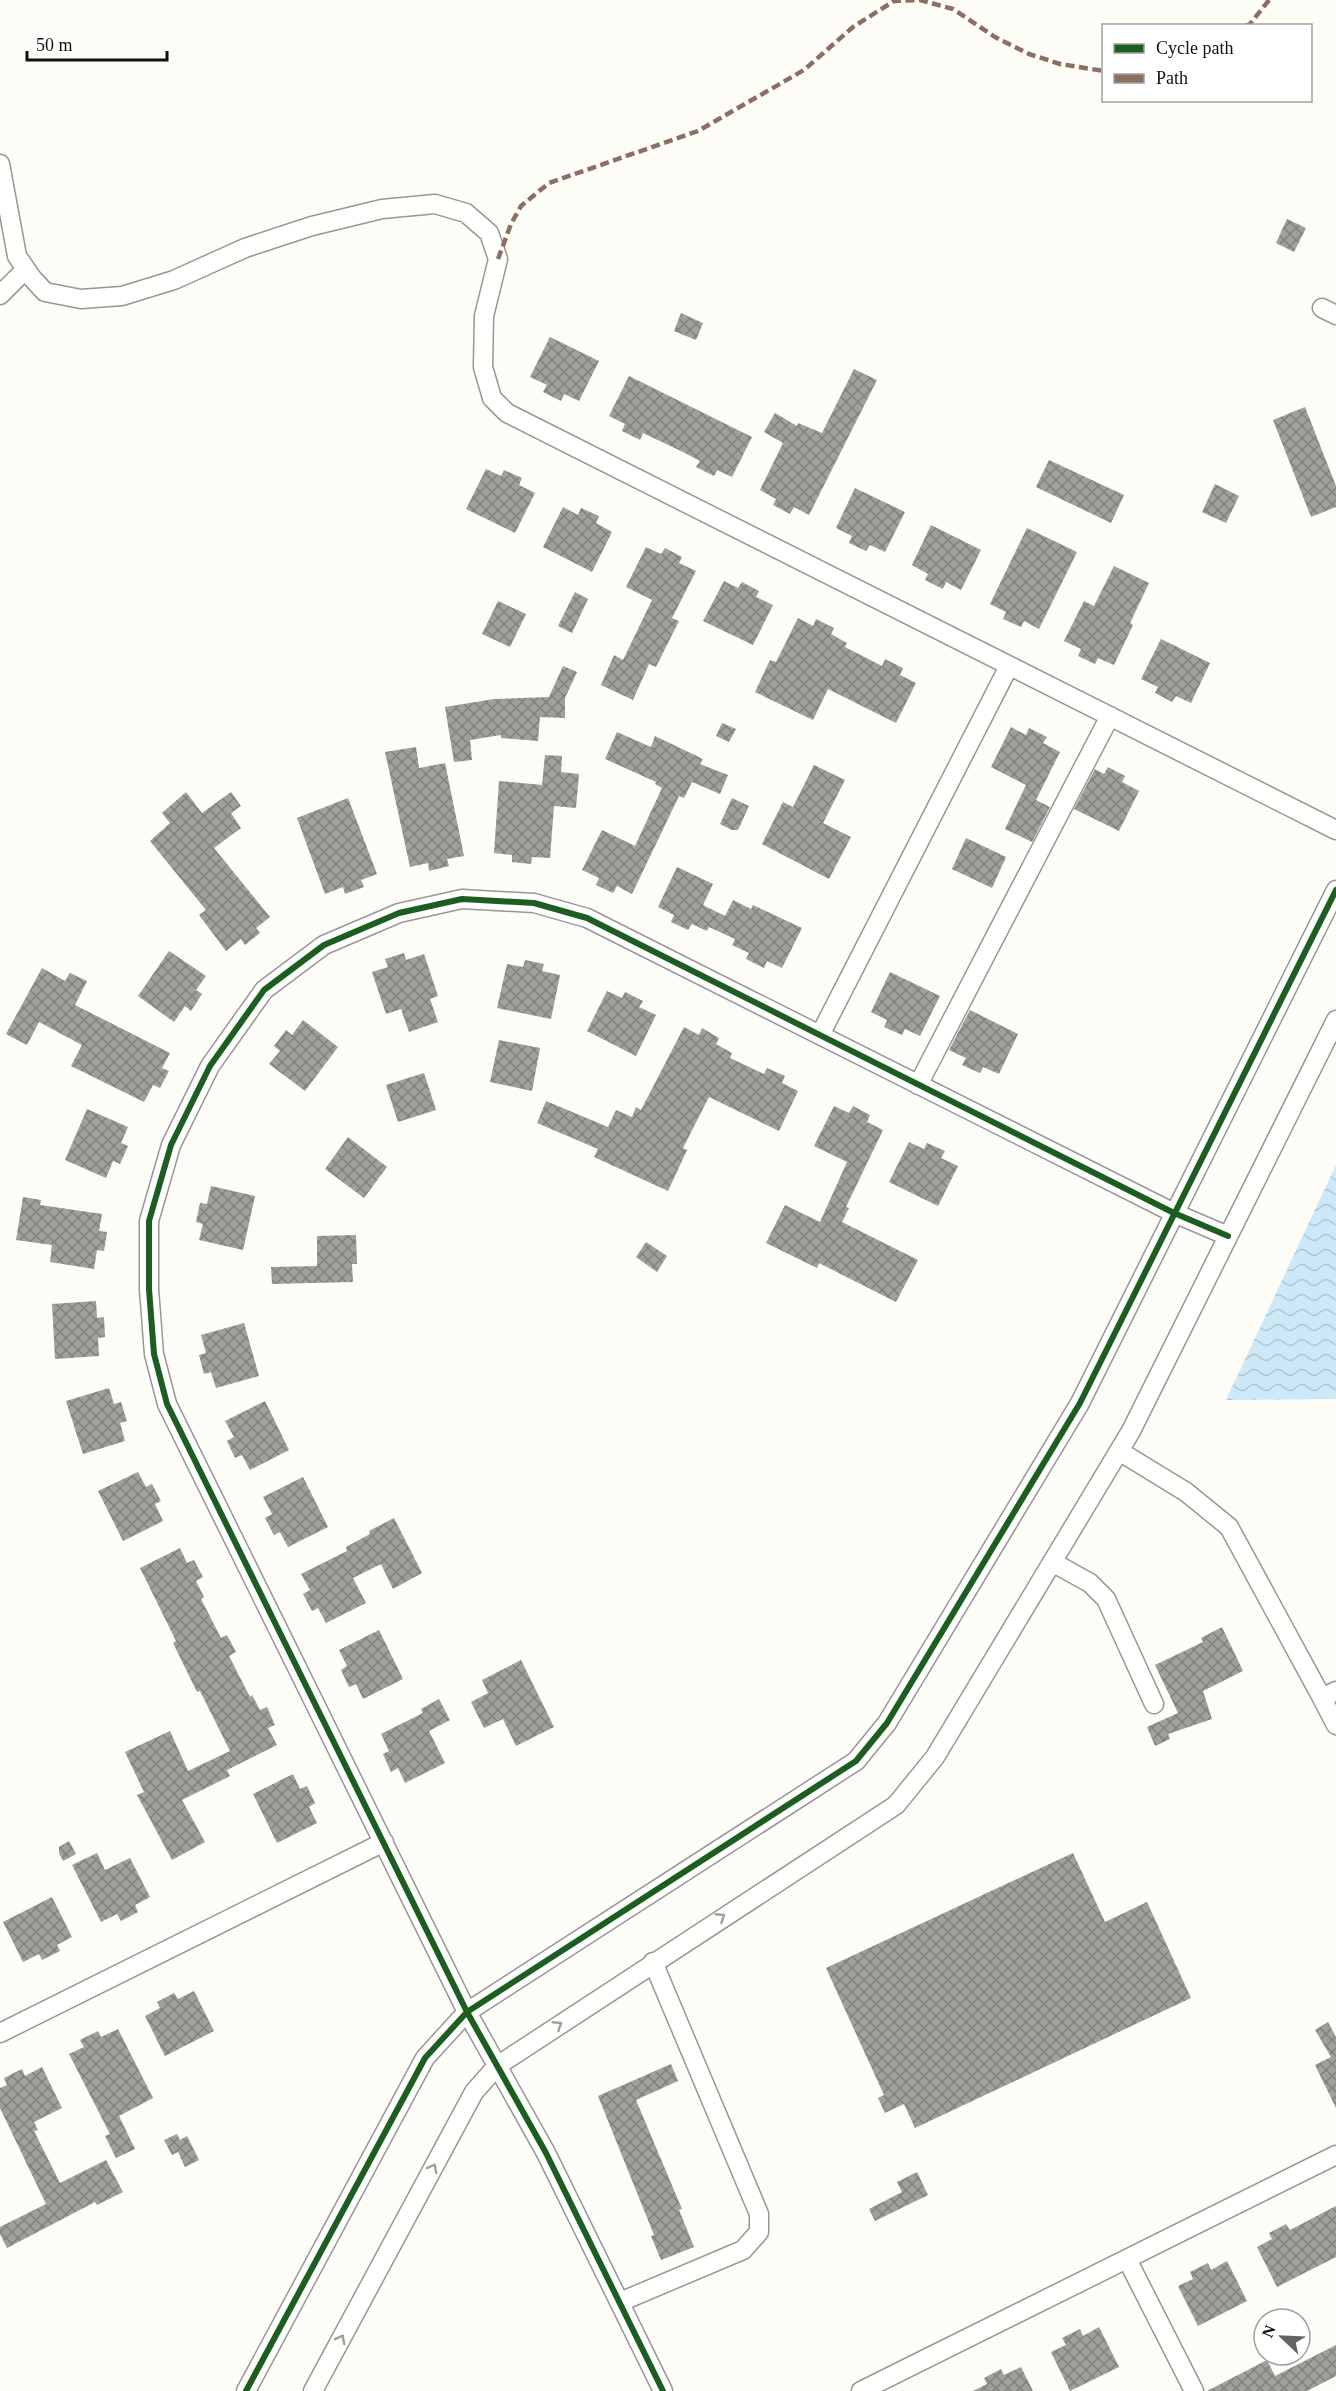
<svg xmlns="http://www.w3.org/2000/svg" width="1336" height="2391" font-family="'Times New Roman',serif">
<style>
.water{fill:url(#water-waves)}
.building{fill:url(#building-cross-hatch)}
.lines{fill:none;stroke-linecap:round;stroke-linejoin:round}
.minor-casing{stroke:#979795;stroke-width:21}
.minor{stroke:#fffffe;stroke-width:18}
.quiet{stroke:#8d6e63;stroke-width:4.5;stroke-dasharray:9 4.5;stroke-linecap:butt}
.cycleway-casing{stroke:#fff;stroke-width:10}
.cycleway{stroke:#1b5e20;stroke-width:6}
.oneway{stroke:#a0a09f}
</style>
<defs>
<pattern id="water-waves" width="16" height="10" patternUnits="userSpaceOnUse" patternTransform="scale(1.5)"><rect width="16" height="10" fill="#cde8f7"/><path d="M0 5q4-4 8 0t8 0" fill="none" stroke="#afc6d3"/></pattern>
<pattern id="building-cross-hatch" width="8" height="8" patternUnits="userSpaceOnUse" patternTransform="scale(1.5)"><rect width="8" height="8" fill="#a19f9c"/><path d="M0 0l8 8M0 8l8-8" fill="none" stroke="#82807e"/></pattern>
</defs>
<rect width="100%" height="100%" fill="#fdfcf7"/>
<path class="water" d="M1336 1165V1399L1226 1400Z"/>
<path class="building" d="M1287 219 1306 228 1294 252 1276 243Z
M681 313 703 323 696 340 674 331Z
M550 337 599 361 579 401 564 394 561 401 543 392 547 385 530 377Z
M854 369 877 380 809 515 794 507 790 514 773 505 776 499 760 490 783 443 764 432 775 413 797 426 798 423 822 433Z
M629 376 752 437 732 477 717 470 714 476 696 467 700 461 683 452 643 433 640 440 622 431 625 424 609 416Z
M1305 407 1336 486V507L1311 517 1273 420Z
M1049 460 1124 495 1111 523 1036 487Z
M486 469 501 476 504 470 522 478 519 485 535 493 515 533 466 509Z
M1215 484 1239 496 1226 523 1202 512Z
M855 488 905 512 885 552 870 545 866 551 849 543 852 536 836 528Z
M563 507 578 515 581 508 599 516 596 523 612 532 592 572 543 547Z
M931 525 981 550 961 590 946 582 943 589 925 580 928 574 912 565Z
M1027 528 1077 552 1039 629 1024 621 1021 627 1003 619 1006 612 990 604Z
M646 547 661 554 665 548 682 557 679 563 696 571 672 618 679 621 656 667 649 664 633 700 601 685 614 655 623 660 652 600 626 587Z
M1114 566 1149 583 1130 623 1133 625 1114 665 1098 658 1095 664 1078 656 1081 649 1064 641 1084 601 1094 606Z
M724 581 738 588 742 582 759 591 756 597 773 605 753 645 703 621Z
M575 592 588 599 572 633 558 626Z
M498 601 526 614 510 647 482 634Z
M798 618 813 626 816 619 834 628 831 634 847 643 845 647 882 666 885 659 903 668 900 675 916 683 896 723 828 689 813 720 755 692 770 660 776 662Z
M1161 639 1210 663 1191 703 1176 696 1172 702 1155 693 1158 687 1141 679Z
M563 666 577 672 565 698V718L540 717 538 741 501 738V735L470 740 472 760 454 762 445 707 494 699 549 697Z
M722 723 736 729 729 742 716 736Z
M1011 727 1026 735 1029 728 1047 737 1043 743 1060 752 1036 800 1050 807 1032 842 1005 829 1026 785 991 767Z
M617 732 651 747 655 736 703 759 700 764 728 775 720 794 692 782 684 798 679 796 632 894 617 886 613 893 596 885 599 878 582 870 602 830 635 846 662 788 655 784 656 782 605 759Z
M416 747 419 768 445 763 464 856 447 859 449 866 429 871 428 863 410 867 385 752Z
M545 755 562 756 561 772 579 774 576 808 554 806 550 858 532 857 531 864 512 862V855L494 853 499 781 542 785Z
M814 765 845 780 823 823 851 837 829 879 762 844 783 802 793 807Z
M1108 767 1125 776 1122 782 1139 791 1119 831 1074 809 1095 769 1104 774Z
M186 792 202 813 231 792 241 806 231 813 241 828 214 848 270 917 256 928 260 933 245 945 241 939 226 951 199 915 206 910 150 841 170 823 162 813Z
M348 798 377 874 361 880 364 887 345 894 343 887 325 894 297 818Z
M732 798 749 806 738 830H732L720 824Z
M966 838 1006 857 992 888 952 869Z
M677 867 713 884 703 905 725 916 733 900 751 909 753 905 802 928 782 968 767 961 764 968 746 959 749 953 732 945 735 939 709 927 707 931 692 924 688 930 671 922 674 915 658 907Z
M169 951 206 976 196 990 202 994 191 1011 185 1006 174 1022 138 996Z
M404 953 406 960 424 954 438 996 430 999 438 1022 409 1032 401 1009 386 1014 372 972 388 967 385 959Z
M525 960 544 964 542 971 560 975 551 1019 497 1008 507 964 523 967Z
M42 968 65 981 70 973 87 981 75 1005 170 1053 162 1068 169 1071 160 1088 153 1085 144 1102 71 1066 82 1045 39 1022 27 1045 6 1034Z
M890 972 940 996 920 1036 905 1029 902 1035 884 1027 887 1020 871 1012Z
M607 991 622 998 625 992 643 1001 639 1007 656 1015 636 1056 587 1031Z
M970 1010 1018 1034 999 1074 983 1067 980 1073 962 1065 966 1058 949 1050Z
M303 1020 338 1047 305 1091 269 1064 280 1051 274 1046 286 1030 292 1035Z
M684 1027 699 1035 702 1028 719 1038 716 1044 732 1053 730 1058 764 1074 767 1068 785 1076 782 1083 798 1091 779 1131 709 1097 683 1148 687 1150 668 1191 594 1157 598 1149 537 1123 546 1101 608 1127 616 1110 632 1117 636 1107 641 1110Z
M499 1040 540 1048 532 1091 490 1082Z
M424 1073 436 1110 398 1122 386 1085Z
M834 1106 849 1113 853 1106 870 1115 867 1122 883 1130 846 1207 849 1208 842 1222 918 1260 896 1302 819 1263 817 1268 766 1243 785 1205 820 1222 847 1162 814 1146Z
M87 1109 128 1127 121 1143 128 1146 120 1164 113 1161 106 1178 65 1160Z
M348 1137 387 1167 364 1198 325 1169Z
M909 1142 924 1149 927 1143 945 1151 941 1158 958 1166 938 1206 889 1182Z
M211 1186 255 1196 243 1250 199 1240 203 1224 196 1222 200 1203 207 1204Z
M23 1197 41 1200 40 1205 102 1214 99 1231 107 1232 104 1251 97 1250 94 1269 50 1262 52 1245 16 1240Z
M356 1235 357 1264H352L353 1282 272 1284 271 1267 317 1266V1236Z
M646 1242 667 1256 657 1272 636 1257Z
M96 1301 97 1318 104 1317 105 1337 98 1338 99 1356 55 1359 52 1304Z
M244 1323 259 1376 216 1388 211 1372 204 1374 199 1355 206 1353 201 1335Z
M109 1388 114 1404 121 1402 127 1421 120 1423 125 1441 83 1454 66 1401Z
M265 1401 289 1450 250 1470 242 1455 235 1458 227 1441 234 1437 225 1421Z
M138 1472 146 1487 152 1484 161 1501 155 1504 163 1521 123 1541 98 1491Z
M303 1477 328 1527 288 1547 280 1532 274 1535 265 1518 272 1514 263 1497Z
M394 1518 422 1573 393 1589 381 1564 353 1578 366 1603 326 1623 318 1608 312 1611 303 1594 310 1590 301 1574 347 1551 346 1547 370 1534 369 1531Z
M180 1548 187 1563 194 1560 203 1577 196 1581 204 1597 201 1599 221 1638 227 1635 236 1652 229 1656 250 1697 252 1695 260 1710 267 1707 275 1725 268 1728 277 1745 227 1770 230 1776 182 1800 205 1842 172 1860 137 1795 144 1792 125 1752 170 1731 188 1771 230 1751 200 1691 197 1692 173 1643 176 1641 140 1568Z
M1222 1627 1243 1671 1203 1691 1212 1719 1168 1734 1170 1739 1155 1746 1147 1727 1178 1713 1155 1665 1203 1642 1201 1638Z
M379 1630 403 1679 363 1699 356 1684 349 1687 341 1670 347 1666 339 1650Z
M521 1660 554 1727 516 1746 503 1719 484 1728 471 1702 488 1693 482 1680Z
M439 1699 450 1720 429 1731 445 1763 405 1783 398 1768 391 1772 383 1754 389 1751 381 1734 423 1713 421 1709Z
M293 1774 300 1789 307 1786 315 1803 309 1807 317 1823 277 1843 253 1794Z
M69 1841 76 1854 63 1861 59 1853V1847Z
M97 1853 105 1870 130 1858 150 1897 135 1905 138 1912 121 1921 117 1914 101 1922 72 1865Z
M1073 1853 1105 1922 1147 1902 1191 1998 915 2128 904 2104 885 2113 878 2098 884 2095 826 1968Z
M52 1897 72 1937 57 1945 60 1951 42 1960 39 1954 23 1962 3 1922Z
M194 1991 214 2031 165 2056 145 2016 160 2008 157 2002 174 1993 178 1999Z
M1328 2022 1336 2037V2108L1315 2065 1331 2057 1315 2030Z
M118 2029 153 2098 119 2116 135 2149 116 2158 105 2136 110 2134 69 2054 84 2047 80 2040 98 2031 101 2037Z
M671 2064 678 2081 636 2100 682 2209 679 2210 694 2247 661 2260 651 2236 654 2235 598 2096Z
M42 2067 62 2108 34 2122 38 2130 34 2131 60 2183 106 2160 123 2192 97 2205 95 2202 7 2248 0 2234V2227L46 2204 0 2108V2088L7 2085 4 2078 22 2069 25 2076Z
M177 2134 180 2140 187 2136 199 2160 185 2167 178 2152 172 2155 164 2140Z
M917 2172 928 2195 875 2221 869 2209 902 2192 897 2182Z
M1336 2206V2257L1277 2287 1257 2247 1272 2239 1269 2233 1286 2224 1290 2230Z
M1227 2261 1247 2301 1198 2326 1178 2286 1193 2279 1190 2272 1208 2263 1211 2270Z
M1099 2327 1119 2367 1070 2391 1051 2352 1066 2345 1062 2338 1080 2329 1083 2336Z
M1336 2345V2376L1307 2391H1207L1267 2360 1275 2376Z
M1021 2367 1033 2391H973L987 2384 984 2378 1001 2369 1004 2375Z"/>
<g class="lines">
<g class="minor-casing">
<path id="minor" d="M0 164 17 256 32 278 45 292 81 299 122 296 174 280 245 248 312 226 382 209 435 204 466 213 489 233 498 259 484 316 483 367 492 398 507 413 1336 830
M0 295 26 269
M1322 308 1336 315
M820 1035 1009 666
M918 1085 1110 716
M1119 1451 1186 1492 1229 1527 1322 1698 1336 1691
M1052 1562 1090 1583 1106 1599 1154 1704
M1322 1698 1336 1725
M0 2033 384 1842
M1127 2259 1194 2391
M620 2302 743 2250 759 2232V2214L653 1962
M246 2391 425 2058 467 2012 856 1761 887 1723 1080 1403 1336 890
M313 2391 474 2092 497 2066 896 1805 935 1757 1131 1431 1336 1020
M663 2391 546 2153 467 2012 167 1404 154 1354 149 1289V1221L171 1145 210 1066 264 990 324 945 399 913 462 899 534 903 587 918 1174 1213 1228 1236
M861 2391 1336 2155"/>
</g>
<use href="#minor" class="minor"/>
<path class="quiet" d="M1245 26 1250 24 1269 0
M498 259 511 224 521 206 549 183 698 131 804 70 853 27 894 1 920 0 953 9 995 37 1029 54 1060 64 1104 71"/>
<g class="cycleway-casing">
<path id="cycleway" d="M246 2391 425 2058 467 2012 856 1761 887 1723 1080 1403 1336 890
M663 2391 546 2153 467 2012 167 1404 154 1354 149 1289V1221L171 1145 210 1066 264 990 324 945 399 913 462 899 534 903 587 918 1174 1213 1228 1236"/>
</g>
<use href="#cycleway" class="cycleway"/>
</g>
<defs><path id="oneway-chevron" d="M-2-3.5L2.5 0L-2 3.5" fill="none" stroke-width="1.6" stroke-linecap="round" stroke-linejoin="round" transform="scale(1.5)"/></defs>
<g class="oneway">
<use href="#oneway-chevron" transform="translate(721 1917) rotate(-33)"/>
<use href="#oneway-chevron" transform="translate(558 2025) rotate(-33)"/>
<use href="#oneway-chevron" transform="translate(433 2168) rotate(-62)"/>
<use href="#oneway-chevron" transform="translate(341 2339) rotate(-62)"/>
</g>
<rect x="1102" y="24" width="210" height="78" fill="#ffffff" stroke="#a0a0a0" stroke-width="1.5"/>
<rect x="1114" y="44" width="30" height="9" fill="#1b5e20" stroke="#a0a0a0" stroke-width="1.5"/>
<text x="1156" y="54" font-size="18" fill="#111111">Cycle path</text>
<rect x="1114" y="74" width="30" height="9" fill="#8d6e63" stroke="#a0a0a0" stroke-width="1.5"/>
<text x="1156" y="84" font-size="18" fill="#111111">Path</text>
<g transform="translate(1282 2337) rotate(293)"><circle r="28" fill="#ffffff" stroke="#a0a0a0" stroke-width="1.5"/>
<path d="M0-4.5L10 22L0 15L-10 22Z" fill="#646362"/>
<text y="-9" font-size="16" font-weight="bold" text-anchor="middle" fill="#111111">N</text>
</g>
<path d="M27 51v9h140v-9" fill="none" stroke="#111111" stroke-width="3"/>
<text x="36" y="51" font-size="18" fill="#111111" stroke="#ffffff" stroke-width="4.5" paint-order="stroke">50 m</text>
</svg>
